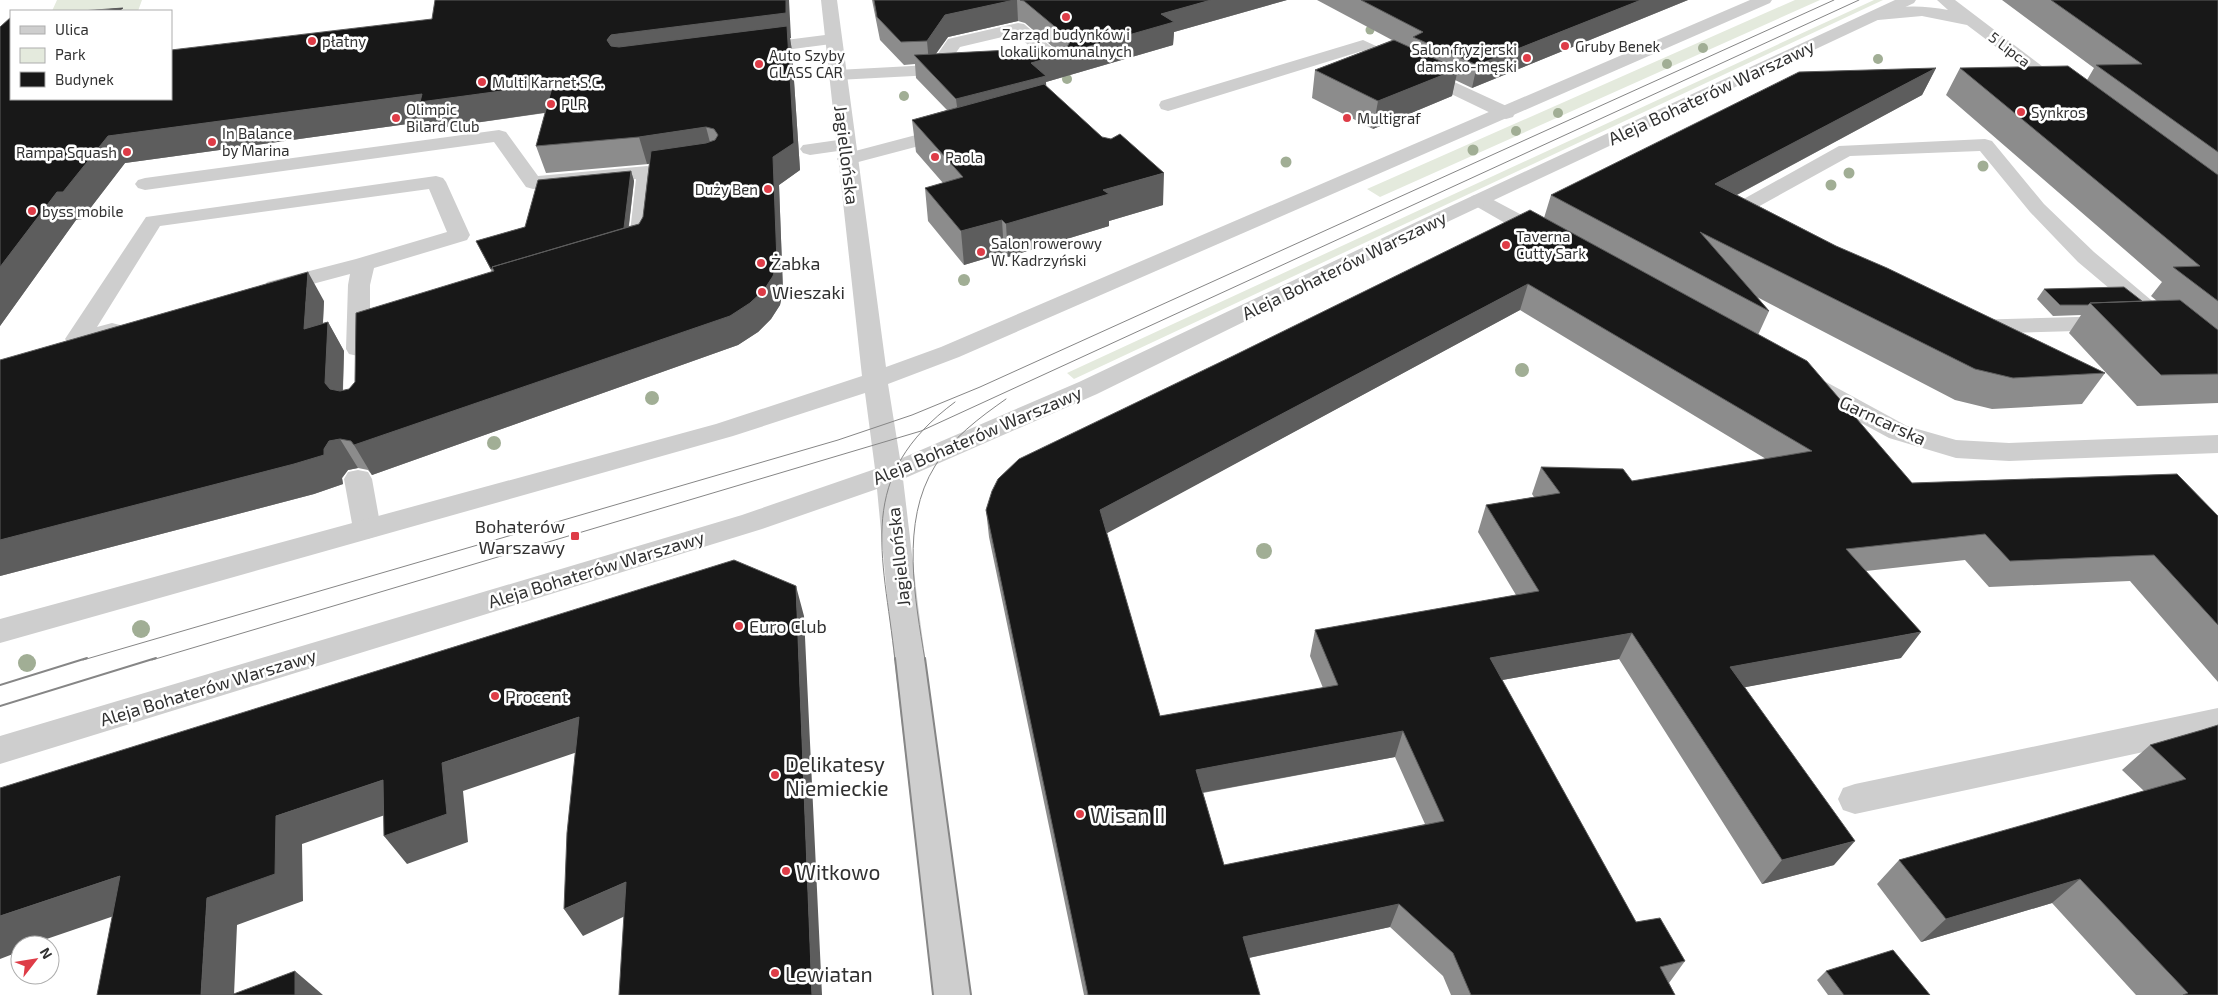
<svg xmlns="http://www.w3.org/2000/svg" width="2218" height="995" font-family="'Exo 2',sans-serif">
<style>
.green{fill:#e4eadd}
.lines{fill:none;stroke-linecap:round;stroke-linejoin:round}
.service{fill:#cecece;fill-rule:evenodd}
.minor{fill:#cecece;fill-rule:evenodd}
.tertiary{fill:#cecece;fill-rule:evenodd}
.tram-far1{stroke:#868686;stroke-width:1}
.tram{stroke:#868686;stroke-width:2}
.tree{fill:#a1ae95}
.wall{fill:#8c8c8c;fill-rule:evenodd}
.shaded-wall{fill:#5d5d5d}
.building{fill:#181818;stroke:#5d5d5d;fill-rule:evenodd}
.poi-dot{fill:#de3c47;stroke:#fff;stroke-width:2}
.labels{text-anchor:middle;dominant-baseline:central;stroke-width:5;stroke-linejoin:round;paint-order:stroke}
.far-poi-label{font-size:15px;fill:#313131;stroke:#fff;text-anchor:start}
.far-street-label{font-size:15px;fill:#313131;stroke:#fff}
.street-label{font-size:18px;fill:#313131;stroke:#fff}
.poi-label{font-size:18px;fill:#313131;stroke:#fff;text-anchor:start}
.near-poi-label{font-size:21px;fill:#313131;stroke:#fff;text-anchor:start}
</style>
<rect width="100%" height="100%" fill="#fff"/>
<path class="green" d="M57 0H142L138 11H52Z
M1795 0H1820L1380 197 1367 189Z
M1874 0H1883L1074 379 1067 373Z"/>
<g class="lines">
<path class="service" d="M1018 23 1024 24 1067 60 1070 64 1067 68H1042L1039 64 1045 59 1015 34 960 47 948 64 958 65 961 69 958 73 952 74 837 80 831 79 828 75 831 71 837 70 930 65 948 39Z
M1363 40 1513 109 1515 113 1513 117 1506 119 1499 117 1362 51 1175 109 1168 111 1161 109 1159 105 1161 101Z
M950 126 957 128 960 132 957 136 847 165 840 163 837 159 840 155Z
M499 130 506 132 538 176 647 166 654 168 657 172 650 245 647 250 628 255 620 253 617 248 620 243 629 241 636 179 533 189 526 187 494 142 145 190 138 188 135 184 138 180 145 178Z
M845 139 852 141 855 145 852 149 810 155 803 153 800 149 803 145Z
M1985 139 1992 141 2044 204 2094 252 2157 305 2161 310 2157 315 2149 317 2141 315 2078 262 2030 212 1980 151 1850 156 1736 219 1729 221 1722 219 1718 215 1722 211 1839 146Z
M436 176 443 178 446 182 470 235 467 240 374 268 370 285V349L367 354 358 356 349 354 346 349 348 285 350 274 275 294 267 292 264 287 267 282 356 259 447 232 429 189 160 226 97 327 112 323 120 325 124 330 120 335 77 346 69 344 65 339 146 217Z
M2112 316 2120 318 2124 323 2120 328 2112 330 1970 334 1962 332 1958 327 1962 322 1970 320Z
M358 470 368 472 372 479 381 529 377 536 367 539 357 536 353 529 344 479 348 472Z
M2218 708V736L1855 814 1843 810 1838 799 1843 788 1855 784Z"/>
<path class="minor" d="M1937 0H1955L2071 88 2068 92 2062 93 2056 92 1967 25 1922 16 1878 20 1872 18 1870 15 1872 12C1897 5 1923 5 1948 10Z
M833 34 839 35 841 39 839 43 754 54 748 53 745 49 748 45 754 44Z
M1479 194 1486 196 1554 232 1557 237 1554 242 1546 243 1538 242 1472 204 1469 200 1472 196Z
M1808 375 1817 377 1907 426 1956 440 2009 443 2218 435V453L2009 461 1956 458 1889 438 1799 389 1796 383 1799 377Z"/>
<path class="tertiary" d="M821 0H837L886 367 941 347 1750 0H1772L1770 3 959 357 888 384 900 459 1079 382 1427 217 1895 0H1916L1914 3 1441 225 1097 394 903 479 918 605 971 995H933L888 605 877 489 762 529 0 764V736L742 515 875 469 865 393 733 436 0 643V619L716 424 862 376Z"/>
<path class="tram-far1" d="M83 660 838 440 912 415 980 387 1834 0
M152 660 921 431 1859 0
M895 660C883 551 854 477 955 402
M925 660C915 599 900 522 935 466 952 438 979 418 1006 399"/>
<path class="tram" d="M895 658 933 995
M925 658 971 995
M0 685 87 658
M0 706 156 658"/>
</g>
<g class="tree">
<circle cx="1370" cy="30" r="4.5"/>
<circle cx="1703" cy="48" r="5"/>
<circle cx="1878" cy="59" r="5"/>
<circle cx="1667" cy="64" r="5"/>
<circle cx="1067" cy="79" r="5"/>
<circle cx="904" cy="96" r="5"/>
<circle cx="1558" cy="113" r="5"/>
<circle cx="1516" cy="131" r="5"/>
<circle cx="1473" cy="150" r="5.5"/>
<circle cx="1286" cy="162" r="5.5"/>
<circle cx="1983" cy="166" r="5.5"/>
<circle cx="1849" cy="173" r="5.5"/>
<circle cx="1831" cy="185" r="5.5"/>
<circle cx="964" cy="280" r="6"/>
<circle cx="1522" cy="370" r="7"/>
<circle cx="652" cy="398" r="7"/>
<circle cx="494" cy="443" r="7"/>
<circle cx="1264" cy="551" r="8"/>
<circle cx="141" cy="629" r="9"/>
<circle cx="27" cy="663" r="9"/>
</g>
<path class="wall" d="M872 0H1287L1174 32 1173 45 1046 82V86L1163 205 1109 221V226L1008 257 1004 253 964 265 928 221 925 188 943 183 916 152 912 120 947 110 916 78 915 64 904 65 880 40ZM1018 21 1025 23 1054 48 936 54 948 37Z
M1317 0H1688L1472 88 1455 80 1452 96 1373 129 1312 98 1315 70 1392 40Z
M2002 0H2218V403L2137 406 2069 333 2081 315 2053 316 2037 299 2044 289 2142 301H2157L2151 296 2162 282 1946 95 1960 68 2087 80 2094 68Z
M0 27 11 99 791 38H790L792 51 800 170 779 185 783 291 780 305 771 319 758 332 738 345 372 475 368 470 358 468 348 470 342 478 343 484 314 494 0 576V360L324 301 323 323 328 322 344 351 343 391 349 389 492 272 476 241 525 227 631 171 634 181 629 226 639 224 643 217 649 164 546 173 536 146 545 113 432 129 429 121 125 163 82 219 76 220 0 326Z
M1936 68 1922 95 1737 195 1836 246 2105 373 2082 404 1992 409 1955 400 1757 297 1769 311 1758 335 1912 483 2218 516V682L2130 581 1989 587 1965 560 1866 571 1901 658 1745 687 1834 865 1762 884 1619 659 1502 680 1636 922 1685 961 1669 983 1675 995H1451L1443 976 1390 927 1249 958 1260 995H1084L989 537 986 510 1544 218 1551 195ZM1520 310 1766 459 1632 481 1541 467 1532 494 1534 497 1486 505 1478 532 1516 595 1315 630 1310 656 1323 688 1160 716 1106 533ZM1395 757 1425 824 1224 865 1203 793Z
M2202 730 2218 995H2136L2052 903 1921 942 1877 884 1899 860 2144 791 2122 770 2150 745Z
M1826 971 1930 995H1828L1817 980Z"/>
<path class="shaded-wall" d="M786 0H789L791 38H790L792 51 800 170 779 185 783 291 780 305 771 319 758 332 738 345 372 475 354 445 773 157 618 61 607 40 611 35Z
M1014 0H1017L1018 21 948 37 929 63 927 41 945 15Z
M1211 0H1287L1174 32 1173 45 1046 82 1047 99 959 122 956 99 1031 63 1161 14Z
M1641 0H1688L1472 88 1477 65Z
M1936 68 1922 95 1703 213 1715 184Z
M1458 69 1452 96 1373 129 1378 101Z
M553 84 563 110 432 129 429 121 125 163 82 219 76 220 0 326V267L57 192 108 136 422 94Z
M706 127 713 154 647 164 639 137Z
M631 171 634 181 627 240 498 279Z
M1164 173 1163 205 1109 221V226L1008 257 1006 224 1103 190Z
M1002 220 1004 253 964 265 961 231Z
M308 272 324 301 321 358 304 329Z
M1528 284 1520 310 1100 537V510Z
M328 322 344 351 342 412 325 383Z
M340 439 358 468 348 470 342 478 343 484 314 494 0 576V540L324 449 329 441Z
M796 586 804 616 822 995H812Z
M1921 632 1901 658 1714 693 1730 667Z
M1632 633 1619 659 1480 684 1490 658Z
M579 717 595 746 463 791 468 842 407 864 384 836 442 763Z
M1403 731 1395 757 1194 794 1196 770Z
M383 780 405 808 302 844 303 901 237 925 234 995H201L207 898 276 816Z
M1855 841 1834 865 1762 884 1782 860Z
M120 876 152 903 29 945H20V948L13 950V954L0 959V916Z
M2080 879 2052 903 1921 942 1946 919Z
M626 882 642 908 583 936 564 909Z
M1399 904 1390 927 1239 960 1243 937Z
M295 971 323 995H295Z"/>
<path class="building" d="M435 0H786V13L618 34 611 35 607 40 611 46 619 47 787 26 794 143 773 157 777 262 773 276 764 290 750 303 730 316 354 445 351 441 340 439 329 441 324 449V455L294 464 0 540V360L308 272 304 329 328 322 325 383 330 389 340 391 349 389 355 382 356 313 494 271 492 267 639 224 643 217 651 151 706 143 715 140 718 135 714 129 706 127 639 137 536 146 553 84 420 102 422 94 108 136 63 192H57L0 267V27L11 17V99H171V50L432 19Z
M874 0H1014L945 15 927 41 901 42 877 17Z
M1020 0H1211L1161 14 1174 22 1031 63 1046 76 956 99 914 55 1067 47 1071 40 1024 1Z
M1361 0H1641L1477 65 1413 37 1423 32Z
M2051 0H2218V152L2096 65 2142 64Z
M123 8 120 11H81Z
M1394 40 1458 69 1378 101 1315 70Z
M2068 66 2218 175V301L2173 267 2200 266 1960 68Z
M1936 68 1715 184 1836 246 1887 268 2105 373 2013 378 1975 369 1700 232 1769 311 1551 195 1799 72Z
M1044 84 1102 137 1111 139 1120 134 1164 173 1103 190 1109 194 1006 224 1002 220 961 231 925 188 963 177 912 120Z
M631 171 624 228 492 267 493 268 491 269 476 241 525 227 538 180Z
M1530 210 1807 361 1912 483 2177 474 2218 516V625L2154 555 2010 561 1985 534 1846 549 1921 632 1730 667 1855 841 1782 860 1632 633 1490 658 1636 922 1660 918 1685 961 1660 967 1675 995H1471L1453 953 1399 904 1243 937 1260 995H1088L986 510 992 491 998 479 1019 459 1233 356ZM1528 284 1812 451 1632 481 1623 469 1541 467 1560 493 1486 505 1539 591 1315 630 1338 685 1160 716 1100 510ZM1403 731 1444 821 1224 865 1196 770Z
M2124 287 2142 301 2090 303 2088 305H2060L2044 289Z
M2180 300 2218 330V374L2161 375 2090 303Z
M734 560 796 586 812 995H619L626 882 564 909 567 833 579 717 442 763 447 814 384 836 383 780 276 816 275 874 207 898 201 995H97L120 876 0 916V788Z
M2218 725V995H2183L2188 993 2080 879 1946 919 1899 860 2186 779 2150 745 2202 730Z
M1893 950 1930 995H1844L1826 971Z
M295 971V995H231Z"/>
<g class="poi-dot">
<circle cx="1066" cy="17" r="5"/>
<circle cx="312" cy="41" r="5"/>
<circle cx="1565" cy="46" r="5"/>
<circle cx="1527" cy="58" r="5"/>
<circle cx="759" cy="64" r="5"/>
<circle cx="482" cy="82" r="5"/>
<circle cx="551" cy="104" r="5"/>
<circle cx="2021" cy="112" r="5"/>
<circle cx="396" cy="118" r="5"/>
<circle cx="1347" cy="118" r="5"/>
<circle cx="212" cy="142" r="5"/>
<circle cx="127" cy="152" r="5"/>
<circle cx="935" cy="157" r="5"/>
<circle cx="768" cy="189" r="5"/>
<circle cx="32" cy="211" r="5"/>
<circle cx="1506" cy="245" r="5"/>
<circle cx="981" cy="252" r="5"/>
<circle cx="761" cy="263" r="5"/>
<circle cx="762" cy="292" r="5"/>
<rect x="570" y="531" width="10" height="10" rx="2.5"/>
<circle cx="739" cy="626" r="5"/>
<circle cx="495" cy="696" r="5"/>
<circle cx="775" cy="775" r="5"/>
<circle cx="1080" cy="814" r="5"/>
<circle cx="786" cy="871" r="5"/>
<circle cx="775" cy="973" r="5"/>
</g>
<g class="labels">
<g class="far-poi-label">
<text x="1066" y="34" text-anchor="middle">Zarząd budynków i<tspan x="1066" dy="17">lokali komunalnych</tspan></text>
<text x="322" y="41">płatny</text>
<text x="1575" y="46">Gruby Benek</text>
<text x="1517" y="49" text-anchor="end">Salon fryzjerski<tspan x="1517" dy="17">damsko-męski</tspan></text>
<text x="769" y="55">Auto Szyby<tspan x="769" dy="17">GLASS CAR</tspan></text>
<text x="492" y="82">Multi Karnet S.C.</text>
<text x="561" y="104">PLR</text>
<text x="406" y="109">Olimpic<tspan x="406" dy="17">Bilard Club</tspan></text>
<text x="2031" y="112">Synkros</text>
<text x="1357" y="118">Multigraf</text>
<text x="222" y="133">In Balance<tspan x="222" dy="17">by Marina</tspan></text>
<text x="117" y="152" text-anchor="end">Rampa Squash</text>
<text x="945" y="157">Paola</text>
<text x="758" y="189" text-anchor="end">Duży Ben</text>
<text x="42" y="211">byss mobile</text>
<text x="1516" y="236">Taverna<tspan x="1516" dy="17">Cutty Sark</tspan></text>
<text x="991" y="243">Salon rowerowy<tspan x="991" dy="17">W. Kadrzyński</tspan></text>
</g>
<g class="far-street-label">
<text transform="translate(2010 49) rotate(37)">5 Lipca</text>
</g>
<g class="street-label">
<text transform="translate(1711 92) rotate(-25)">Aleja Bohaterów Warszawy</text>
<text transform="translate(847 155) rotate(83)">Jagiellońska</text>
<text transform="translate(1344 265) rotate(-26)">Aleja Bohaterów Warszawy</text>
<text transform="translate(1883 420) rotate(25)">Garncarska</text>
<text transform="translate(977 435) rotate(-23)">Aleja Bohaterów Warszawy</text>
<text transform="translate(898 557) rotate(-96)">Jagiellońska</text>
<text transform="translate(596 569) rotate(-17)">Aleja Bohaterów Warszawy</text>
<text transform="translate(208 687) rotate(-17)">Aleja Bohaterów Warszawy</text>
</g>
<g class="poi-label">
<text x="771" y="263">Żabka</text>
<text x="772" y="292">Wieszaki</text>
<text x="565" y="526" text-anchor="end">Bohaterów<tspan x="565" dy="21">Warszawy</tspan></text>
<text x="749" y="626">Euro Club</text>
<text x="505" y="696">Procent</text>
</g>
<g class="near-poi-label">
<text x="785" y="763">Delikatesy<tspan x="785" dy="24">Niemieckie</tspan></text>
<text x="1090" y="814">Wisan II</text>
<text x="796" y="871">Witkowo</text>
<text x="785" y="973">Lewiatan</text>
</g>
</g>
<rect x="10" y="10" width="162" height="90" fill="#ffffff" stroke="#adadad"/>
<rect x="20" y="26" width="25" height="8" fill="#cecece" stroke="#adadad"/>
<text x="55" y="35" font-size="15" fill="#313131">Ulica</text>
<rect x="20" y="48" width="25" height="15" fill="#e4eadd" stroke="#adadad"/>
<text x="55" y="60" font-size="15" fill="#313131">Park</text>
<rect x="20" y="72" width="25" height="15" fill="#181818" stroke="#adadad"/>
<text x="55" y="85" font-size="15" fill="#313131">Budynek</text>
<g transform="translate(35 960) rotate(59)"><circle r="24" fill="#ffffff" stroke="#adadad"/>
<path d="M0-4L9 19L0 12L-9 19Z" fill="#de3c47"/>
<text y="-8" font-size="14" font-weight="bold" text-anchor="middle" fill="#313131">N</text>
</g>
</svg>
